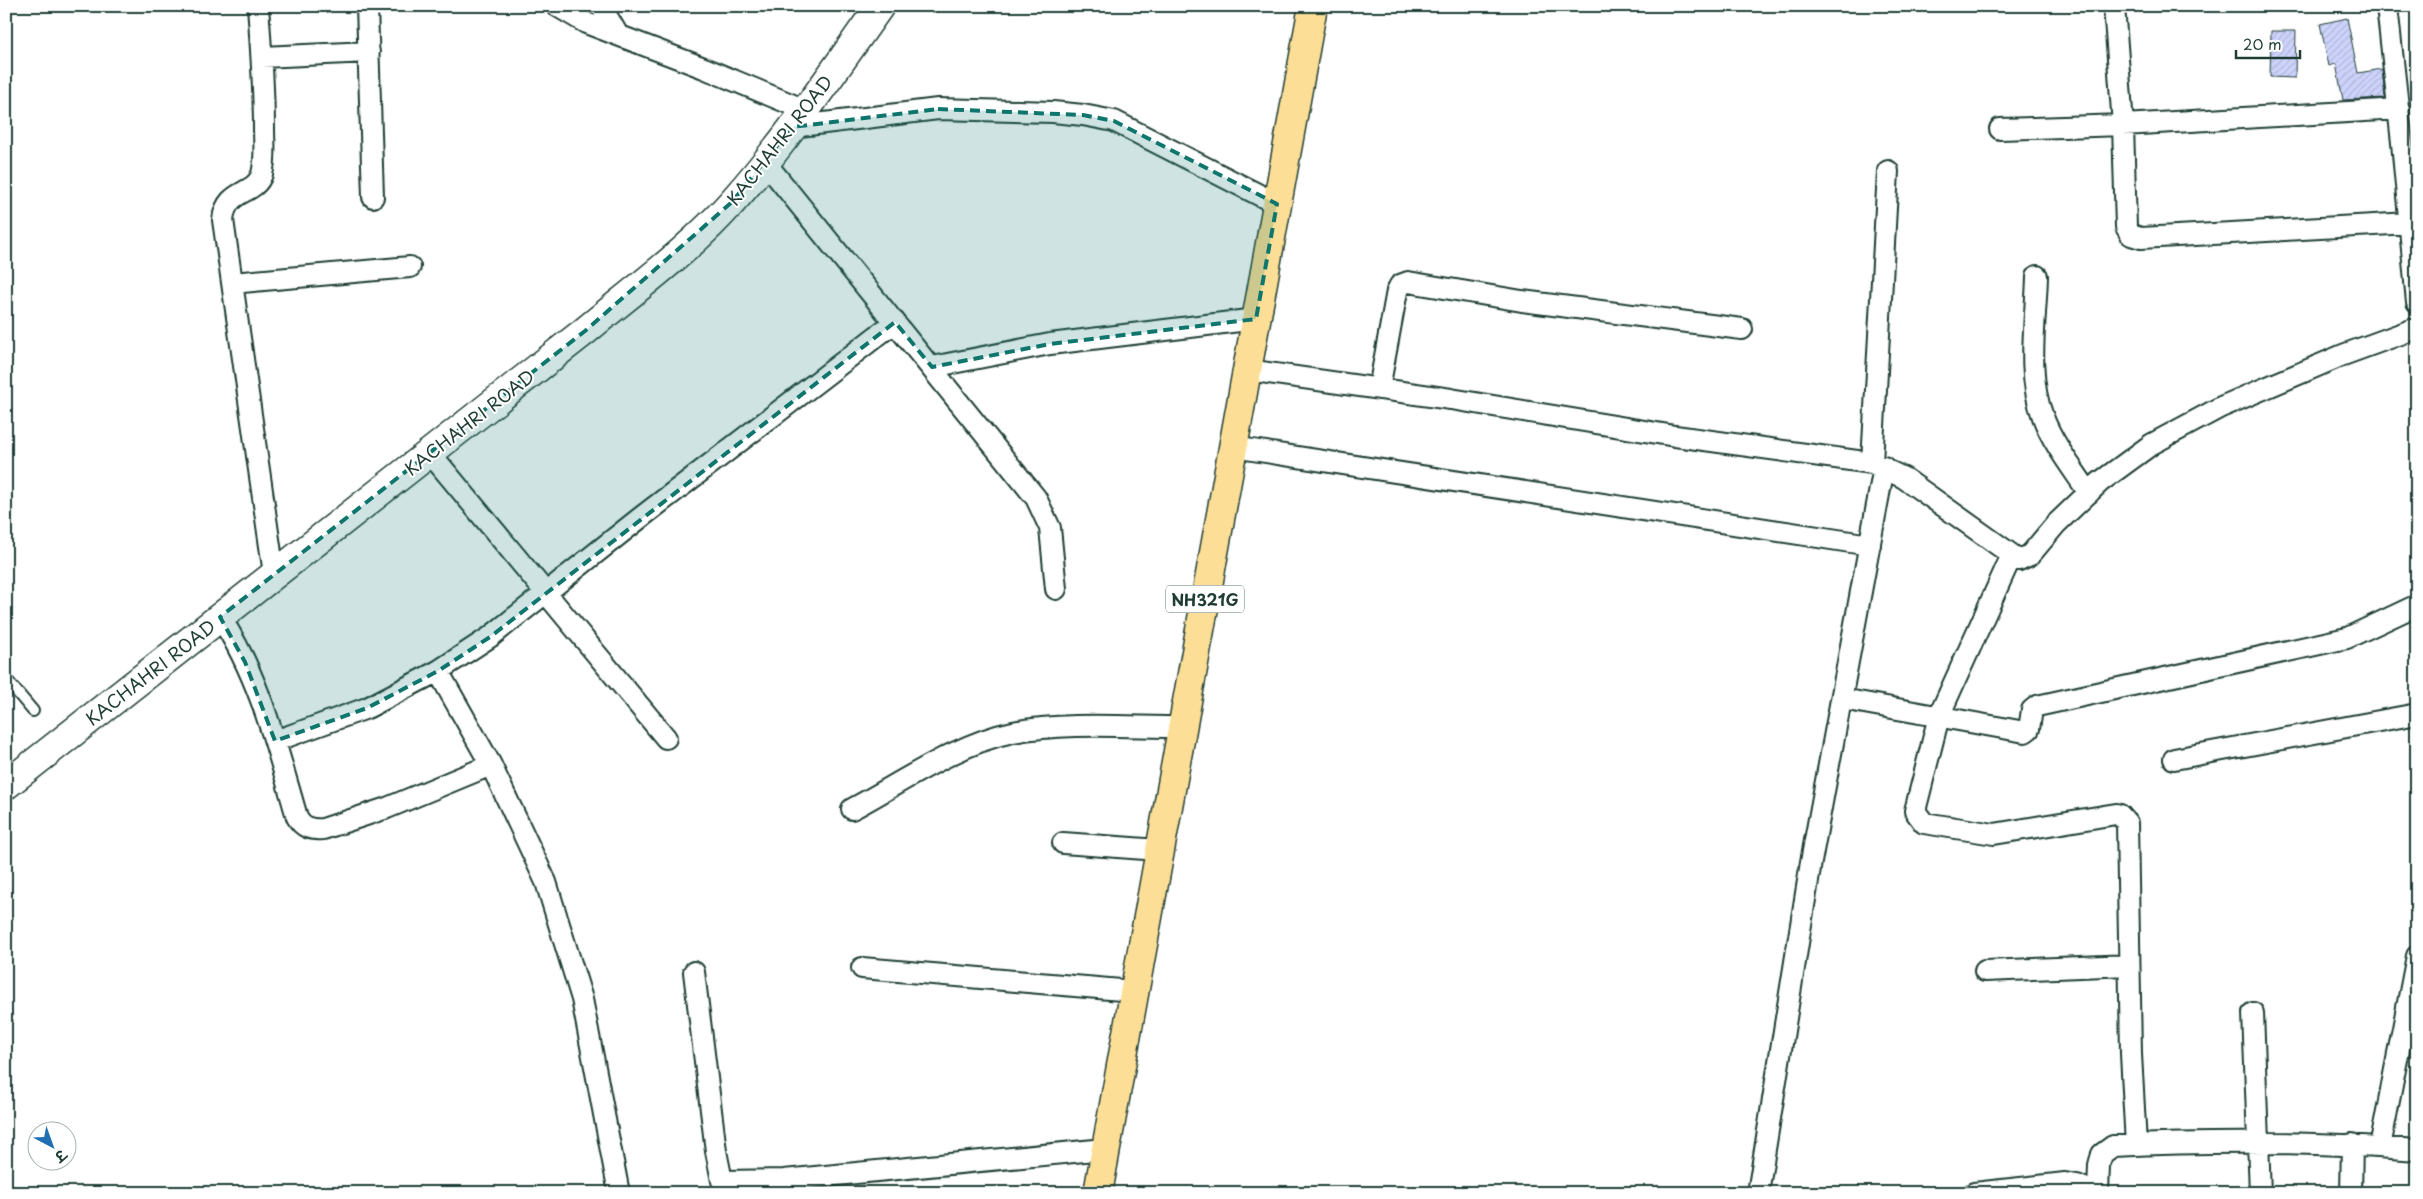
<svg xmlns="http://www.w3.org/2000/svg" width="2423" height="1199" font-family="'Playpen Sans','Playpen Sans Deva',sans-serif">
<style>
.building{fill:url(#building-hatch);stroke:#1f3d34}
.lines{fill:none;stroke-linecap:round;stroke-linejoin:round}
.lane-casing{stroke:#1f3d34;stroke-width:14}
.street-casing{stroke:#1f3d34;stroke-width:24}
.secondary-casing{stroke:#1f3d34;stroke-width:31}
.highway-casing{stroke:#1f3d34;stroke-width:31}
.lane{stroke:#fff;stroke-width:10}
.street{stroke:#fff;stroke-width:20}
.secondary{stroke:#fff;stroke-width:28}
.highway{stroke:#fdde96;stroke-width:28}
.marked{fill:#0f766e;fill-opacity:0.2;stroke:#0f766e;stroke-width:4;stroke-dasharray:10 6;stroke-linejoin:round}
.labels{text-anchor:middle;dominant-baseline:central;stroke-width:4;stroke-linejoin:round;paint-order:stroke}
.shield{fill:#fff;stroke:#627771;stroke-width:1}
.shield-label{font-size:16px;font-weight:bold;fill:#1f3d34}
.street-label{font-size:18px;fill:#1f3d34;stroke:#fff}
</style>
<defs>
<pattern id="building-hatch" width="6" height="6" patternUnits="userSpaceOnUse" patternTransform="scale(1.25)"><rect width="6" height="6" fill="#cdd3fb"/><path d="M-1 1l2-2M0 6l6-6M5 7l2-2" fill="none" stroke="#b0b6d8"/></pattern>
</defs>
<rect width="100%" height="100%" fill="#fff"/>
<filter id="ink" filterUnits="userSpaceOnUse"><feTurbulence type="fractalNoise" baseFrequency=".02" numOctaves="2"/><feDisplacementMap in="SourceGraphic" scale="10" xChannelSelector="R" yChannelSelector="G"/><feConvolveMatrix kernelMatrix="1 2 1 2 8 2 1 2 1" color-interpolation-filters="sRGB"/></filter>
<g filter="url(#ink)">
<path class="building" d="M2347 18 2358 73 2382 69 2385 98 2343 100 2336 64 2329 66 2320 24Z
M2271 31H2296L2295 78 2270 77Z"/>
<g class="lines">
<g class="lane-casing">
<path id="lane" d="M6 679 33 711"/>
</g>
<g class="street-casing">
<path id="street" d="M258 6C261 47 264 87 264 128 264 143 266 159 262 174 255 196 226 188 223 220L274 574
M367 6 373 197
M557 6 586 23 704 68 805 110
M601 6 618 35
M2114 6 2123 125 2126 227 2131 235 2141 238 2410 223
M2387 6 2402 143 2417 303
M262 57 369 52
M792 127 938 109 1053 112 1083 115 1114 121 1277 204
M2000 129 2123 125 2399 109
M765 162 1036 498 1050 528 1056 589
M2037 276C2036 321 2026 374 2043 417 2053 444 2073 469 2089 493
M232 283 410 267
M932 367 1050 344 1256 319
M1247 370 1451 399 1675 436 1872 463 1904 478 2019 560 2030 555 2056 524 2100 482 2152 444 2221 407 2343 355 2417 328
M1379 389 1397 291 1400 285 1408 282 1522 301 1742 329
M1233 447 1870 545
M430 453 666 738
M1872 463 1888 171
M2011 557 1939 716 1915 811 1924 823 1994 834 2116 814 2120 815 2127 823 2131 1054 2136 1145
M220 617C260 677 277 749 297 817 303 828 311 830 323 829L387 808 491 765
M438 671 491 765 546 882 582 999 619 1193
M1842 699 2025 732 2029 729 2032 710 2037 706 2347 638 2417 605
M275 741 367 708 438 671 490 637 640 518 895 322
M2174 759 2417 714
M852 809C901 783 958 743 1013 732 1066 722 1128 727 1182 727
M1063 843 1159 850
M862 968 1133 991
M1985 971 2129 965
M694 972 716 1151 722 1181 784 1180 1105 1149
M2253 1013 2260 1193
M2380 1147 2417 956
M1758 1193 1811 862 1884 467
M1974 1193 2065 1183 2077 1185 2095 1193
M2098 1193 2099 1165 2102 1154 2113 1146C2214 1141 2316 1141 2417 1150
M2351 1193 2352 1144"/>
</g>
<g class="secondary-casing">
<path id="secondary" d="M6 785 585 331C634 290 691 249 733 201 787 140 833 72 880 6"/>
</g>
<g class="highway-casing">
<path id="highway" d="M1098 1193 1313 6"/>
</g>
<use href="#lane" class="lane"/>
<use href="#street" class="street"/>
<use href="#secondary" class="secondary"/>
<use href="#highway" class="highway"/>
</g>
</g>
<path class="marked" d="M938 109 1083 115 1114 121 1277 204 1256 319 1050 344 932 367 895 322 490 637 438 671 367 708 275 741 245 662 220 617 585 331 732 202 792 127Z"/>
<g class="labels">
<rect class="shield" x="1166" y="585.5" width="78" height="27" rx="4"/>
<g class="shield-label">
<text x="1205" y="599">NH321G</text>
</g>
<g class="street-label">
<text transform="translate(779 140) rotate(-52)">KACHAHRI ROAD</text>
<text transform="translate(469 422) rotate(-38)">KACHAHRI ROAD</text>
<text transform="translate(150 672) rotate(-38)">KACHAHRI ROAD</text>
</g>
</g>
<rect width="2423" height="1199" fill="none" stroke="#fff" stroke-width="25"/>
<rect x="12" y="12" width="2398" height="1174" fill="none" stroke="#1f3d34" stroke-width="2" filter="url(#ink)"/>
<g transform="translate(52 1146) rotate(139)"><circle r="24" fill="#ffffff" stroke="#a5b1ae"/>
<path d="M0-4L9 19L0 12L-9 19Z" fill="#1f6fb2"/>
<text y="-8" font-size="14" font-weight="bold" text-anchor="middle" fill="#1f3d34">उ</text>
</g>
<path d="M2236 50v8h64v-8" fill="none" stroke="#1f3d34" stroke-width="2.5"/>
<text x="2243" y="50" font-size="15" fill="#1f3d34" stroke="#ffffff" stroke-width="4" paint-order="stroke">20 m</text>
</svg>
